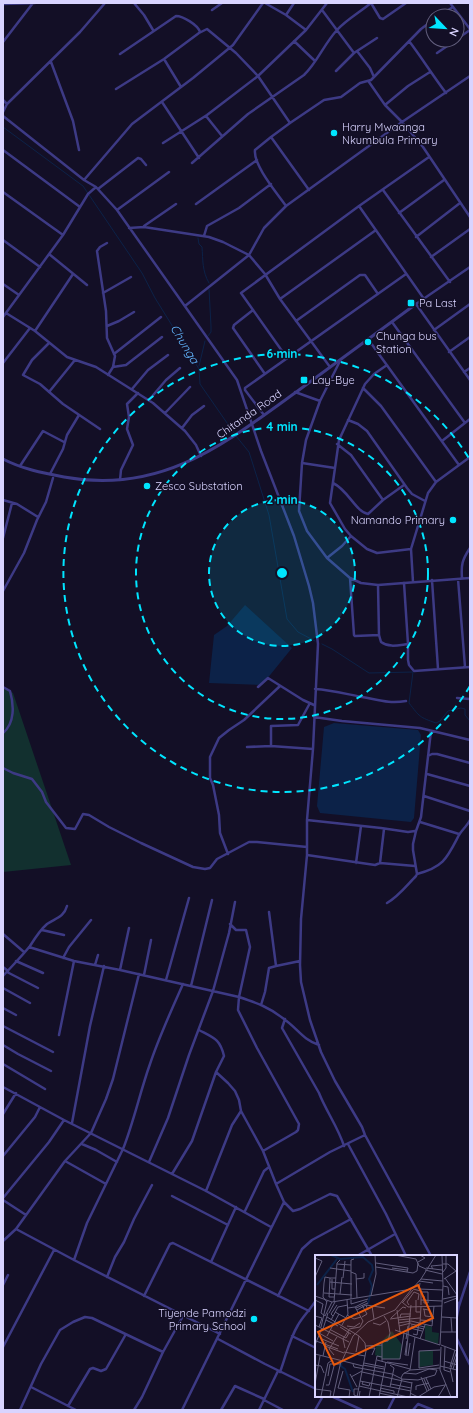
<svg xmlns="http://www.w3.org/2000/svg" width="473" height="1413" font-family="Quicksand,sans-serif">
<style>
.green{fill:#12302f}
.water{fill:#0c2248}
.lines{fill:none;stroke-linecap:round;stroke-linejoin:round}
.stream{stroke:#0c2248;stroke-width:1}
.minor{stroke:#3d3a85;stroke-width:2.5}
.tertiary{stroke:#3d3a85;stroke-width:3}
.ring{fill:none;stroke:#00e5ff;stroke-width:2;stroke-dasharray:7 5}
.poi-dot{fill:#00e5ff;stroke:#130f26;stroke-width:1.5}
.labels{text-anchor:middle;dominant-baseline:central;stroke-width:3;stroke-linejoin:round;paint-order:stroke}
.poi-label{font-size:11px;fill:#d9d4ff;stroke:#130f26;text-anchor:start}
.street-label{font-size:11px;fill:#d9d4ff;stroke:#130f26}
.water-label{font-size:12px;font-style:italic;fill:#62b6ff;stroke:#130f26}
.inset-river{fill:none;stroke:#0c2248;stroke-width:2}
.inset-road{fill:none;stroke:#625e7d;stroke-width:1}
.view{fill:#e8590c;fill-opacity:0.15;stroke:#e8590c;stroke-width:2}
.inset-edge{fill:none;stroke:#d9d4ff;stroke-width:2}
.centre{fill:#00e5ff;stroke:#130f26;stroke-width:2}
.ring-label{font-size:12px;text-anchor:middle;font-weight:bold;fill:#00e5ff;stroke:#130f26;stroke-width:3;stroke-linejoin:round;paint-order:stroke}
</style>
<rect width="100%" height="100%" fill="#130f26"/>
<path class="green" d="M3 688 13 693 71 865 3 872Z"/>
<path class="water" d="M245 605 292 648 262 685 209 683 214 635 227 626Z
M334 723 418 730 421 735 414 818 411 822 320 813 317 806 324 727Z"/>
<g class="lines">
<path class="stream" d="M3 127 83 186 142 273 155 298 199 369 200 384 234 433
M198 238 199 244 202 247C203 260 202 271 209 283
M208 336 211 332V326L209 289
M199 366 205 341
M236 436 249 452 269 515 287 619 298 632 315 641
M322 644 332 649 369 673 413 672 409 703C420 717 419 717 436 723L440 721 448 711 461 708 465 709V715L470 721"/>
<path class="minor" d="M134 3 144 15 153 30
M265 3 286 15 306 30
M371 3 380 18 383 19 406 3
M450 3 470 29
M3 4 35 3
M212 10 222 3
M322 10 354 53
M286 15 294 3
M439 16 453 7
M457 39 470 30
M294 41 315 61
M409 41C422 58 433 76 446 93
M3 42 33 3
M357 51 370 68 374 77
M437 53 456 40
M120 54 176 16C183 16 198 25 200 32
M164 59 181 87
M51 62 73 121 79 150
M336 71 354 53 377 38
M369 82 385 105 402 122 423 147 470 217
M116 89 164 59 199 33 207 29 236 53 258 76 290 123
M3 100 7 104
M162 102 199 158
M385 105 408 86 430 72
M3 112 7 104 80 32 105 3
M3 116 84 180 96 187 117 210 237 380 261 451 294 536 309 586 313 603 318 644 313 749 307 820V855L301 919 300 965 301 982 310 1020 321 1052 335 1081 362 1127 365 1135 431 1256
M206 116 222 136
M271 137 255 150C253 165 277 193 286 206
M163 143 207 115 258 76 306 30 327 3
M3 150 80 207
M192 163 248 114 304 75C317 63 324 44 337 30 346 20 360 12 371 3
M84 180 132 124 193 78 233 45 263 3
M98 189 138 158 141 159 146 165
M309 190 271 137 290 123 324 100 341 97 360 83 371 80 421 29 433 20
M383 190 450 282
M3 192 63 235
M196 204 257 160
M359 206 424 299
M117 210 169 172
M399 213 444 180
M144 226 176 204
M129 228 144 227 209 237 223 242 249 255 265 274 280 299 330 367
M204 236 207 226 239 208 271 184
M416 237 460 203
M3 240 40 267
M107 243 100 247 97 251 106 311 107 338 115 356 113 367 108 375
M49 254 87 285
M431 257 470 229
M470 267 416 304 470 380
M3 284 19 295
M103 293 131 277
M280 299 376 230
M185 306 249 255 264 228 286 206 402 122 470 76
M253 310 234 325 233 328 265 374
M6 313 35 331 73 274
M3 317 63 235 88 194 96 187
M296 321 360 275H365L378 294
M392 322 465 423
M107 326 119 321 134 312
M434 330 470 304
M35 331 67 357 96 367 153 403 185 431 196 445 201 456
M368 339 459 465
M49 343 32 360 23 375 40 384 63 404 100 429
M449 352 470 337
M114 354 161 317
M287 358 241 293 359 206 429 157
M340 361 320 401 306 440 302 463 299 511 307 531 327 558 350 578 361 583 378 585 470 578
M3 363 30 328
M387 365 374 374 365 384 339 440 330 503 345 529 351 536 367 549 377 553 411 549
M113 367 126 365 162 337
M464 372 470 368
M363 388 381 406 436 482
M132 389 148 370 168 355
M49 392 75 360
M295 392 320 401
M149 400 166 380 180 368
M165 413 190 387
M264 415 245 390V388L406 274
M348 420 358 424 367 431 407 488 412 494 425 501
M182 428 192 415 204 406
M442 441 470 419
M337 444 351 455 383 500
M302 463 335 468
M20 466 43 431 64 442
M50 474 63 449 67 435 79 415
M120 480 121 470 133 445 127 429 129 417 127 404 138 393
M333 483C348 490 356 512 368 514L383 500 404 485
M3 500 17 504 38 517
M3 538 12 503
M327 558 342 546 351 536
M350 578 354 635 355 636 379 635
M462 578C461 565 462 560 470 548
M458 579 465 667
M432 580 438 669
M413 582 411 549 428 493 436 482 470 457
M404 583 408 644V660L409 665 414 671 470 667
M378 585 379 635 381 642C389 648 399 645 408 644
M3 591 24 553 37 520 46 502 53 478
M3 687 10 691C14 705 15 723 3 733
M258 687 268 678 303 700 314 705
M315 689C331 690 346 694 362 697 379 700 389 704 406 701
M457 698 470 699
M314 717 342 721 420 728 470 740
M271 746V726L298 725 310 703
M247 747 271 746 313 749
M428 756 432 754H437L470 763
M3 768 13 773 32 779 42 792 46 802 66 828 75 829 83 814 89 815 109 827 141 843 193 867 205 869 210 868 217 859 249 842H257L307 847
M427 774 470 786
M424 796 470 811
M307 820 381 828 408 832 415 831
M420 822 459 834
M228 854 220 833 219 815 213 785 210 778V757L219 738 229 730 244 720 280 686
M307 855 375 865 380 863 415 866
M356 863 361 826
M380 863 384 829
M417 874 413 850V844L416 831 421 817 431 731
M387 903C399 896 407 885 416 876L417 874C444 867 447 858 459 835 462 830 467 826 470 820
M269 912 276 966
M230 924 236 930H246L250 947 239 997 238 1010 257 1048 299 1124 298 1130 296 1132 263 1151
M42 930 64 935
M3 934 24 952
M29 947 74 961 120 970 239 997C257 1003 269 1007 284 1019 297 1028 303 1040 319 1045
M63 958 69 947 91 920
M16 961 43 973
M95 965 98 955
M3 967 8 971
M120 970 129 928
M7 972 38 988
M144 975 151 940
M3 976C12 966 22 956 30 946 35 938 40 930 47 924 56 918 64 917 67 906
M166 980 189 898
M191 986 212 900
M3 988 30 1003
M261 1005 265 992 269 968 276 966 300 961
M3 1008 16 1015
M285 1019 282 1028 319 1093C326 1111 338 1127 344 1146
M3 1026 53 1052
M59 1035 74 961
M3 1045 18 1054 51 1071
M3 1064 45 1089
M216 1072 228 1083 235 1091 239 1100 241 1111 263 1151 276 1184
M3 1087 64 1120 206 1191 271 1227
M3 1114 16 1093
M72 1123 90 1026 104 966
M365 1135 330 1152 276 1184 284 1202 293 1211 300 1209 330 1194 337 1196 372 1256
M82 1144 96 1150 117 1162
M348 1144 386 1214 406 1256
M123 1149C134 1121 140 1092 150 1064 159 1037 171 1011 183 984
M3 1156 35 1117 40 1107
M65 1161 106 1184
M149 1162 168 1118 189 1055 213 991 229 933 235 902
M172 1174 192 1141 216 1072 224 1056C220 1039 214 1038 199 1030
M206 1191 232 1125 241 1111
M172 1196 228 1225
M3 1198 49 1142 64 1120
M3 1200 26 1215
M245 1211 264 1171 269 1167
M16 1229 74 1260 220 1334
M3 1241 16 1229 65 1161 91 1133 106 1099 113 1079 139 974
M357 1256 395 1234
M74 1260 87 1223 123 1149
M211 1262 236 1207
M107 1277 115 1257 124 1242 134 1219 152 1185
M3 1285 8 1275
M144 1296 170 1244 173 1243 309 1311
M278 1296 302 1249 312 1240 351 1219
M456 1300 459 1305
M456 1321 459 1306 470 1272
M456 1334 457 1339 470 1365
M292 1336 316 1348
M218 1339 265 1364 316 1389
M3 1347 54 1250
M280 1372C286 1356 289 1340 298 1325 303 1316 311 1309 316 1300
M31 1387 76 1410
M331 1396 362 1410
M264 1400 283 1410
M68 1406 90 1369 93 1368 101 1371 106 1369 126 1334
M20 1410 41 1364 60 1330 73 1322 85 1317 92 1318 163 1352
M134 1410 142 1397 163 1352 183 1316
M182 1410 284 1202
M221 1410 235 1386 264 1399
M259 1410 278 1371
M315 1410 323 1396
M388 1410 395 1396
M413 1410 418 1404 433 1410"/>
<path class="tertiary" d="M3 459C22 469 43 473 64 477 162 495 224 444 299 390 338 361 377 333 416 304"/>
</g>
<circle cx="282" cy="573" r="73" fill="#00e5ff" fill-opacity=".12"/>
<g class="ring">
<circle cx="282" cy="573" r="73"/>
<circle cx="282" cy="573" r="146"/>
<path d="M470 686A219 219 0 1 1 470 460"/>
</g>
<g class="poi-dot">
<circle cx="334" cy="133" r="4"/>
<rect x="407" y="299" width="8" height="8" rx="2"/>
<circle cx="368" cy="342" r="4"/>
<rect x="300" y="376" width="8" height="8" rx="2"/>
<circle cx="147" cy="486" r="4"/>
<circle cx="453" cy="520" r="4"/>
<circle cx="254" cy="1319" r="4"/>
</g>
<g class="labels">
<g class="poi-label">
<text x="342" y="127">Harry Mwaanga<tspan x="342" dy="13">Nkumbula Primary</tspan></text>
<text x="419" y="303">Pa Last</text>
<text x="376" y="336">Chunga bus<tspan x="376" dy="13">Station</tspan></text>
<text x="312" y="380">Lay-Bye</text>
<text x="155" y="486">Zesco Substation</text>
<text x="445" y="520" text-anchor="end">Namando Primary</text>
<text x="246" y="1313" text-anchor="end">Tiyende Pamodzi<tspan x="246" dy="13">Primary School</tspan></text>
</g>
<g class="street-label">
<text transform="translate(249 414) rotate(-35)">Chitanda Road</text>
</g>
<g class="water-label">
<text transform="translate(185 344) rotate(59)">Chunga</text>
</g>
</g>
<g transform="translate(315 1255)">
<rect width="142" height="142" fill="#130f26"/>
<path d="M110 70 117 72V77L124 78 123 89 110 85ZM77 76 87 90 85 104H67L60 100 61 90H67V86ZM104 96H118V110L104 112Z" fill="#12302f"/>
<path class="inset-river" d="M16 0 25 4 48 2 57 10 58 15 54 24 57 31 53 49M2 30 22 4M27 106 26 111 30 114 38 137"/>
<path class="inset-road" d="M80 0 101 4 104 11 111 14M0 3 7 6 0 22M103 7 110 3 105 0M61 8 93 13 92 17M22 9 36 10M128 9H133L142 17M61 12 98 18 102 16 103 8M15 13 36 16M77 13 92 15M111 13 127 15M118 14 116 11 127 10M110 15 127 19M36 17 41 19 42 43M128 17 131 13V0M28 23 30 6M130 23 142 40M17 24V34H20M41 24 49 23V18M106 24 121 0M129 24 141 16M104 26 118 28M15 27 37 29M105 28 104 34 128 35M128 31 133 32 134 40M98 34 106 36V50M106 37H113V45M9 38 37 40M25 39 27 22M0 41 17 47 97 34 106 24 128 26M56 41 61 19 60 0M109 41V48H113V45M19 42H14L15 23H21M36 44V5L39 4M128 44 142 41M0 45 8 49 6 58M36 45V49L53 44M101 45V57H105M106 45 127 46M12 47 8 42 9 28 10 22 15 23M19 47 22 8 25 5M87 47 93 52 127 51M88 47 98 35M129 48 142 43M51 50 70 53M94 50 92 47 99 37 104 39 103 45M57 51 59 64M40 52 52 46M33 53 40 52 48 66 45 72 34 74M41 53 53 48M108 54 114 55 116 62M109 54 110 61 119 62M42 55 51 50 53 55M82 55 85 77M20 57 31 63M6 58 10 61 17 47M14 58 20 47M32 60 39 64 46 62M0 61 7 63 4 72M18 61 16 59 22 50M12 62 44 81 50 88 51 96 42 142M47 62 52 59 47 50M85 62 86 59H96M127 62 142 63M76 63 88 52 91 53M136 63 137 77M75 64 96 61M11 65 23 71M16 65 23 52 33 50M83 65 105 63M105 65 118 66M58 68 65 70 71 66M83 68 96 66 117 71 119 51M105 68 106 51M96 69 110 72M0 70 34 87M27 70 33 59 32 45M32 71 39 72 45 68M84 71 96 68M96 71 109 74M6 72 12 46M25 72 36 79M95 73 107 76M8 74 13 58M16 75 31 83 34 78M80 75 100 82M126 77H142M4 78 18 86M98 79 102 80 104 68M12 81 24 59M7 84 24 91M91 84 93 71M105 84 110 70M1 86 23 94M0 90 7 73M125 90 128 30 127 0M126 90 142 96M10 91 29 98M51 91 67 90M126 92 125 115 136 142M130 92 129 115 135 117M30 93 28 84 34 75M54 93H60L57 100M29 97 50 101M41 97 44 81M0 99 48 111M19 100 14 94 22 82M90 100 92 86M8 101 11 87M91 101 96 50M93 101 95 88M67 104H85L89 78M62 105 95 114M27 106 38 81 53 67 80 55 96 35M67 106V87L73 86 75 78 73 67 69 61M129 106 142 110M72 107 93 110M49 108 69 112M38 109 39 112 77 119 87 124 82 142 64 138M0 110 6 111 9 118M48 110 69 114M124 110 104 113V96L125 95M125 111 142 115M135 112 140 95M135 113 138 127M136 113 142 96M138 114 142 101M95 115 100 82 125 90M28 116 23 133 35 135 34 142M47 117 97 128M89 118 101 119 114 114 122 115 120 120M35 119 42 132M13 121 15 109H25M36 122 47 116M106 122 112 136M86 123 88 119 95 115 125 113M111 123 116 134M86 124 103 125 120 120M109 124 114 135M45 126 96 136M48 127 47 129 54 131 55 128M0 129 5 101M76 129 96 133M11 130H14L19 111M44 131 93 142M75 132 79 113 75 110M65 133 79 136V138M0 134 16 136 15 142M44 134H39V140L44 142 45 136M101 135V131L114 128M95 138 103 142 119 132 130 130M6 141 13 108 16 106M18 142 26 106M54 142 62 101 67 102M64 142 71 107M95 142 97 127M123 142 131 129"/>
<path class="view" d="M103 30 118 63 19 110 3 77Z"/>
<rect width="142" height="142" class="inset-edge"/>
</g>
<circle cx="282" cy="573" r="6" class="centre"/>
<g class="ring-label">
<text x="282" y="358">6 min</text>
<text x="282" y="431">4 min</text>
<text x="282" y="504">2 min</text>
</g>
<rect width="473" height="1413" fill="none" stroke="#d9d4ff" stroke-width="8"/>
<g transform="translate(445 28) rotate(115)"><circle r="19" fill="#130f26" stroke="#625e7d"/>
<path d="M0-3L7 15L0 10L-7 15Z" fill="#00e5ff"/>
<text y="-6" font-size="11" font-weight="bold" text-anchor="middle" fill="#d9d4ff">N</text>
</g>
</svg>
